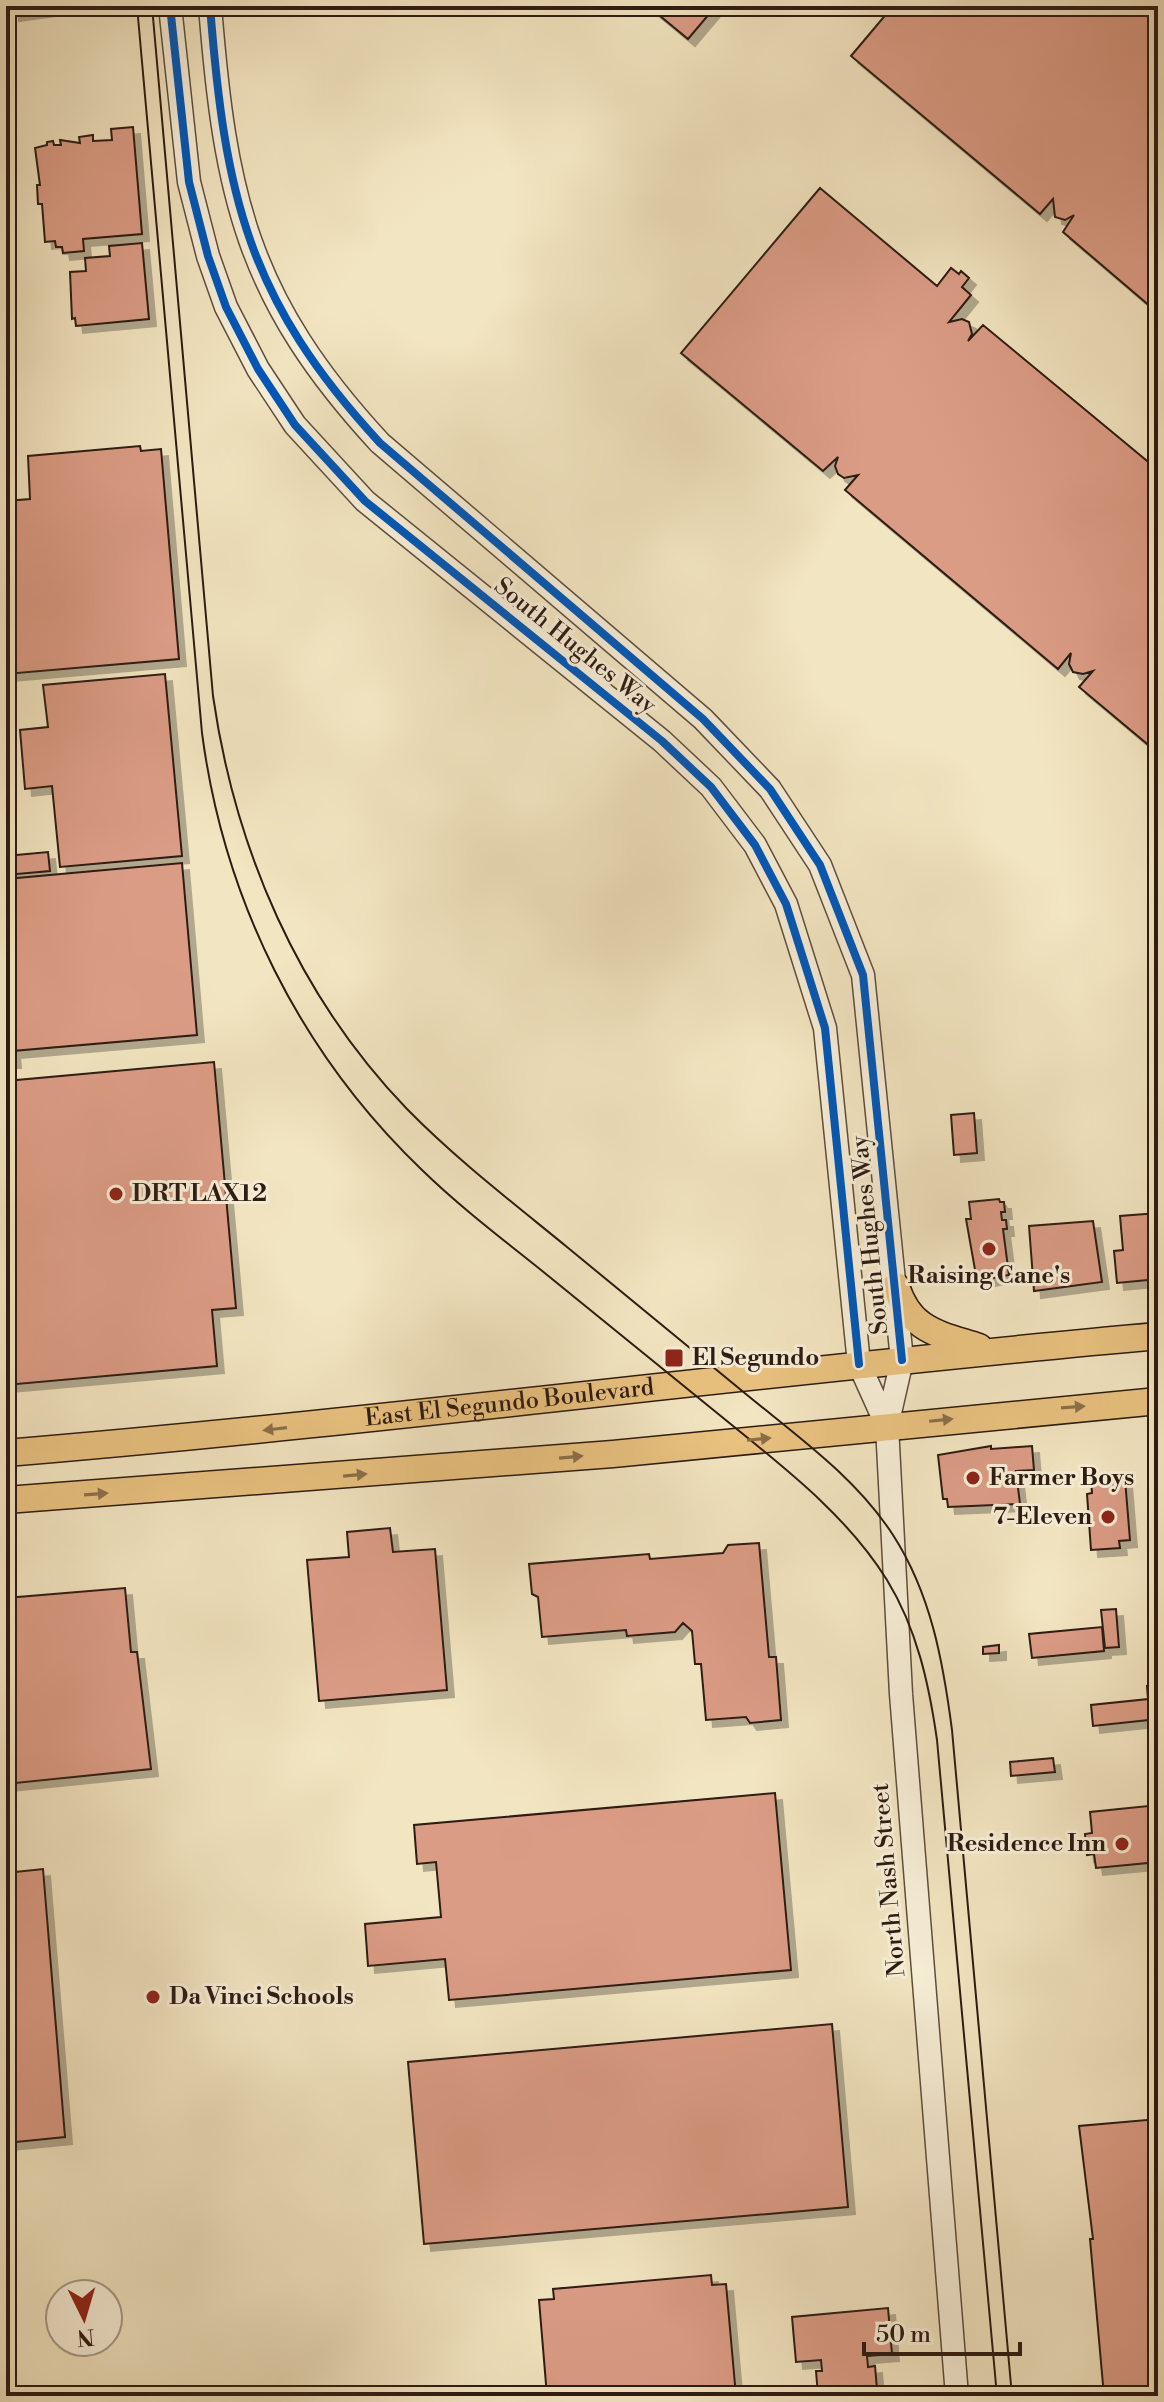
<svg xmlns="http://www.w3.org/2000/svg" width="1164" height="2402" font-family="'Libre Bodoni',serif">
<style>
.building{fill:#db9c85;stroke:#2d1b12;stroke-width:2;filter:url(#shadow)}
.lines{fill:none;stroke-linecap:round;stroke-linejoin:round}
.minor-casing{stroke:#5e4e3e;stroke-width:25}
.major-casing{stroke:#2d1b12;stroke-width:29}
.minor{stroke:#f7eed7;stroke-width:22}
.major{stroke:#e9c280;stroke-width:26}
.tram{stroke:#2d1b12;stroke-width:2}
.cycleway-casing{stroke:#f7eed7;stroke-width:13}
.cycleway{stroke:#0057b8;stroke-width:8}
.oneway{fill:#8b6e49}
.poi-dot{fill:#8f2418;stroke:#f7eed7;stroke-width:3}
.labels{text-anchor:middle;dominant-baseline:central;stroke-width:6;stroke-linejoin:round;paint-order:stroke}
.street-label{font-size:24px;fill:#2d1b12;stroke:#f7eed7}
.poi-label{font-size:24px;font-weight:bold;fill:#2d1b12;stroke:#f7eed7;text-anchor:start}
</style>
<defs>
<filter id="shadow"><feDropShadow dx="7" dy="7" stdDeviation="0" flood-color="#0004"/></filter>
</defs>
<rect width="100%" height="100%" fill="#f2e5c1"/>
<filter id="stains"><feTurbulence type="fractalNoise" baseFrequency=".0025" numOctaves="4"/><feColorMatrix values="0 0 0 0 .2 0 0 0 0 .09 0 0 0 0 .02 0 0 0 .5 -.17"/></filter>
<radialGradient id="worn" r=".72"><stop offset=".6" stop-color="#630" stop-opacity="0"/><stop offset="1" stop-color="#630" stop-opacity=".3"/></radialGradient>
<path class="building" d="M12 6H71L12 14Z
M648 6H716L688 39Z
M893 6H1158V313L1063 232 1074 215 1065 220 1055 217 1053 199 1040 214 851 56Z
M133 127 142 234 83 239 84 251 63 253 62 247H56L55 241 45 242 42 204H38L37 185H40L35 148 47 145V142L53 141 54 145H61L60 140 80 143 79 137 93 135V141L112 140 111 129Z
M820 188 937 286 951 268 959 274 961 271 969 278 962 287 971 295 949 322 962 319 969 322 972 334 968 341 983 325 1158 470V753L1079 687 1093 671 1083 674 1073 672 1069 664 1071 653 1058 669 845 490 858 475 844 478 838 474 835 466 838 457 823 471 681 353Z
M142 243 149 319 76 326 75 318 72 319 70 272 86 271 85 258 110 256 109 246Z
M140 446 141 451 161 449 179 659 6 674V501L30 499 28 456Z
M165 674 182 856 60 867 52 786 25 789 20 730 48 727 43 685Z
M48 852 50 871 6 875V856Z
M182 863 197 1035 13 1051 14 1061H6V879Z
M214 1062 236 1308 212 1310 217 1366 6 1385V1081Z
M974 1113 977 1153 954 1155 951 1115Z
M999 1199 1000 1202H1004L1005 1212H1001L1002 1220H1006L1007 1229H1003L1009 1275 977 1281 966 1219H971L969 1202Z
M1158 1213V1279L1117 1283 1114 1251 1123 1250 1120 1216Z
M1093 1221 1102 1282 1034 1291 1029 1226Z
M991 1446V1449L1032 1446 1034 1470 1016 1471 1020 1504 948 1507 947 1499H943L938 1455Z
M1125 1479 1130 1540 1119 1541 1120 1548 1091 1550 1087 1494 1092 1493 1091 1482Z
M390 1528 393 1552 435 1549 447 1690 319 1701 307 1560 349 1557 347 1532Z
M759 1543 769 1657H776L781 1720 750 1723 746 1717 706 1720 701 1664H695L692 1631 683 1623 675 1632 627 1636 626 1630 542 1637 538 1597 532 1594 529 1564 649 1554 650 1559 723 1553 728 1545Z
M125 1588 131 1652H137L151 1769 6 1784V1598Z
M1116 1609 1119 1647 1105 1648 1101 1610Z
M1102 1627 1104 1651 1032 1658 1029 1634Z
M999 1645V1653L983 1654V1647Z
M1158 1685V1719L1093 1726 1091 1705 1148 1699 1147 1686Z
M1053 1758 1055 1772 1011 1776 1010 1762Z
M775 1793 791 1970 449 2000 445 1959 368 1966 365 1924 441 1917 436 1862 417 1864 414 1825Z
M1158 1805V1862L1096 1868 1094 1854 1087 1855 1085 1834 1092 1833 1090 1812Z
M1158 1805V1862L1096 1868 1094 1854 1087 1855 1085 1834 1092 1833 1090 1812Z
M43 1869 65 2137 6 2143V1873Z
M832 2024 848 2207 424 2244 408 2062Z
M1158 2119V2396H1104L1090 2239H1093L1079 2126Z
M711 2275 712 2285 726 2284 736 2396H547L539 2300 554 2299 553 2289Z
M888 2308 892 2354 867 2356 868 2367 875 2366 877 2389 898 2387 899 2396H805L818 2395 816 2371H822L821 2360 796 2362 792 2317Z"/>
<g class="lines">
<g class="minor-casing">
<path id="minor" d="M170 6 189 182 208 256 226 307 258 369 295 425 365 501 662 741 711 787 755 845 786 904 825 1028 859 1364 887 1426
M210 6C225 196 247 299 380 443L703 719 770 789 820 865 863 975 902 1360 887 1426 901 1694 957 2396"/>
</g>
<g class="major-casing">
<g id="major">
<path d="M896 1286C910 1331 939 1334 979 1347"/>
<path id="s1" d="M6 1453C391 1421 773 1370 1158 1336"/>
<path d="M6 1500 613 1454 1158 1401"/>
</g>
</g>
<use href="#minor" class="minor"/>
<use href="#major" class="major"/>
<path class="tram" d="M137 6 202 733C224 900 300 1053 422 1170 459 1206 501 1238 541 1270 602 1319 662 1368 722 1417 782 1466 846 1514 887 1580 917 1629 929 1684 937 1740L997 2396
M152 6 213 696C235 849 298 996 407 1109 456 1159 512 1202 567 1247 625 1294 683 1342 741 1390 794 1434 855 1476 893 1535 931 1594 943 1661 952 1730L1012 2396"/>
<g class="cycleway-casing">
<path id="cycleway" d="M170 6 189 182 208 256 226 307 258 369 295 425 365 501 662 741 711 787 755 845 786 904 825 1028 859 1364
M210 6C225 196 247 299 380 443L703 719 770 789 820 865 863 975 902 1360"/>
</g>
<use href="#cycleway" class="cycleway"/>
</g>
<defs><path id="oneway-solid" d="M-6-.8H1V-3.2L6.5 0L1 3.2V.8H-6Z" transform="scale(2)"/></defs>
<g class="oneway">
<use href="#oneway-solid" transform="translate(1073 1407) rotate(-4)"/>
<use href="#oneway-solid" transform="translate(941 1420) rotate(-6)"/>
<use href="#oneway-solid" transform="translate(275 1429) rotate(173)"/>
<use href="#oneway-solid" transform="translate(759 1439) rotate(-6)"/>
<use href="#oneway-solid" transform="translate(571 1457) rotate(-5)"/>
<use href="#oneway-solid" transform="translate(355 1475) rotate(-5)"/>
<use href="#oneway-solid" transform="translate(96 1494) rotate(-4)"/>
</g>
<g class="poi-dot">
<circle cx="116" cy="1194" r="8"/>
<circle cx="989" cy="1249" r="8"/>
<rect x="664" y="1348" width="20" height="20" rx="4"/>
<circle cx="973" cy="1478" r="8"/>
<circle cx="1108" cy="1517" r="8"/>
<circle cx="1122" cy="1844" r="8"/>
<circle cx="153" cy="1997" r="8"/>
</g>
<g class="labels">
<g class="street-label">
<text transform="translate(575 646) rotate(39)">South Hughes Way</text>
<text transform="translate(870 1235) rotate(-96)">South Hughes Way</text>
<text stroke="none"><textPath href="#s1" startOffset="506">East El Segundo Boulevard</textPath></text>
<text transform="translate(889 1880) rotate(-95)">North Nash Street</text>
</g>
<g class="poi-label">
<text x="132" y="1194">DRT LAX12</text>
<text x="989" y="1276" text-anchor="middle">Raising Cane's</text>
<text x="692" y="1358">El Segundo</text>
<text x="989" y="1478">Farmer Boys</text>
<text x="1092" y="1517" text-anchor="end">7-Eleven</text>
<text x="1106" y="1844" text-anchor="end">Residence Inn</text>
<text x="169" y="1997">Da Vinci Schools</text>
</g>
</g>
<rect width="1164" height="2402" fill="none" stroke="#f2e5c1" stroke-width="32"/>
<rect x="8" y="8" width="1148" height="2386" fill="none" stroke="#2d1b12" stroke-width="4"/>
<rect x="16" y="16" width="1132" height="2370" fill="none" stroke="#2d1b12" stroke-width="2"/>
<g transform="translate(84 2318) rotate(175)"><circle r="38" fill="#f7eed7" stroke="#a69a88" stroke-width="2"/>
<path d="M0-6L14 30L0 20L-14 30Z" fill="#8f2418"/>
<text y="-12" font-size="22" font-weight="bold" text-anchor="middle" fill="#2d1b12">N</text>
</g>
<path d="M864 2342v12h156v-12" fill="none" stroke="#2d1b12" stroke-width="4"/>
<text x="876" y="2342" font-size="24" fill="#2d1b12" stroke="#f7eed7" stroke-width="6" paint-order="stroke">50 m</text>
<rect width="100%" height="100%" filter="url(#stains)"/>
<rect width="100%" height="100%" fill="url(#worn)"/>
</svg>
